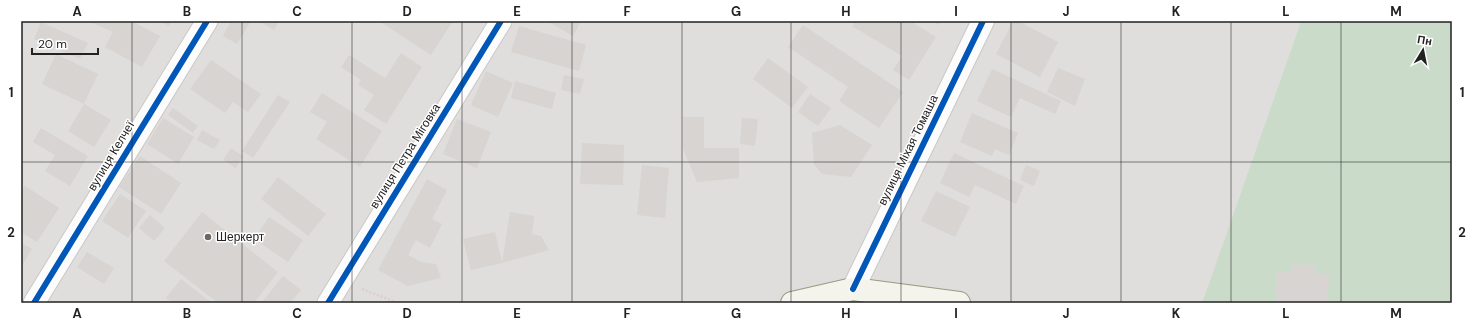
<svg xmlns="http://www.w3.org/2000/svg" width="1473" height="324" font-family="'DM Sans',sans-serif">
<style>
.residential{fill:#dfdedc}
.cemetery{fill:#cadbca}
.building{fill:#d7d4d2}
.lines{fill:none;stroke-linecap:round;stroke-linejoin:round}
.minor-casing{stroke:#c9c8c7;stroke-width:23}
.tertiary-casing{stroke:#c9c8c7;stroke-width:24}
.secondary-casing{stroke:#999a82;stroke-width:24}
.path{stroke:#dccecd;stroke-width:2.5;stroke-dasharray:2 2;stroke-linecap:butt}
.minor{stroke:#fdfcfc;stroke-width:21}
.tertiary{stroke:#fdfcfc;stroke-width:22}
.secondary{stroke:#f4f4ed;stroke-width:22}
.cycleway-casing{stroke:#fff;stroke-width:8}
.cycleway{stroke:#0057b8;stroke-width:6}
.grid{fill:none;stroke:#222;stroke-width:1;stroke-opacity:0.55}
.poi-dot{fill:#6a6968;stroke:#fff;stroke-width:1.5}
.labels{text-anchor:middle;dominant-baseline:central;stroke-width:3;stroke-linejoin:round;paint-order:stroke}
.street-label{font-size:12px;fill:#222;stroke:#fff}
.poi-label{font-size:12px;fill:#222;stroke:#fff;text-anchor:start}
.neatline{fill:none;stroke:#222;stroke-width:1.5}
.grid-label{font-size:13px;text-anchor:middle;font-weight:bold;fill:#222}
</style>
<rect width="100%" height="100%" fill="#f0eeeb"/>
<path class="residential" d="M21 21H1301L1202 303H21Z"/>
<path class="cemetery" d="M1301 21H1452V303H1202Z"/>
<path class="building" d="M88 21H131L160 36 142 67 105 47 113 32Z
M160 21H172L169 26Z
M231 21H251L237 44 223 36Z
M259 21H279L274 30Z
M379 21H453L431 55Z
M547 21H581L573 36Z
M855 21H910L936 37 909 80 893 70 902 56 852 26Z
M932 21H941L938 25Z
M1013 21H1018L1058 42 1040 77 996 54Z
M41 22 88 43 80 59 34 39Z
M803 25 903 92 879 128 839 101 848 87 788 47Z
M519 26 586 45 579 71 511 52Z
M401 53 422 67 386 124 364 110 374 95 358 85 361 80 341 67 349 55 385 78Z
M56 54 98 74 84 104 111 120 94 147 68 131 84 104 42 84Z
M768 58 808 87 792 108 753 79Z
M211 60 261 94 248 112 233 102 225 113 190 89Z
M1058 68 1085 79 1075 106 1047 92Z
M992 69 1061 101 1055 114 1020 98 1011 117 977 101Z
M486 71 513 83 498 117 471 105Z
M564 75 584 79 580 94 561 90Z
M515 81 556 93 552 109 511 98Z
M322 93 382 131 360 167 316 139 327 122 310 112Z
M810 94 831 108 818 126 798 112Z
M278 95 290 102 253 158 242 151Z
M173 108 198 126 193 133 168 115Z
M972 113 1018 133 1009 155 995 149 992 156 960 142Z
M683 117H704V148H739V178L697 182 683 149Z
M163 118 194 137 178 164 147 144Z
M742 118 758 119 755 146 740 144Z
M457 119 491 132 477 168 443 154Z
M840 125 872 145 851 177 822 174 814 164 812 133Z
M41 128 88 156 70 186 45 171 55 155 33 142Z
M202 130 220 140 214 149 197 140Z
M582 143 624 145 623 185 580 184Z
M231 148 243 156 236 168 223 160Z
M954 153 1024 186 1016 204 975 185 969 197 940 183Z
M140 156 181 183 161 214 119 187Z
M642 165 669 168 665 218 637 215Z
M1026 165 1040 171 1034 186 1020 180Z
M278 177 326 214 308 236 261 199Z
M427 179 447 190 432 219 442 224 430 248 416 240 408 255 421 262 436 264 441 278 408 286 378 270Z
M25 186 59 208 37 242 21 232V192Z
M936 191 970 207 955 237 921 221Z
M120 194 146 211 128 238 102 221Z
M202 212 278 272 254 303H218L164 261Z
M510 212 534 216 532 234 541 236 549 250 502 263Z
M150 215 165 228 154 241 139 228Z
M269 217 303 240 288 262 254 239Z
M495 232 502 263 471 270 463 239Z
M21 243 32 249 21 267Z
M87 252 114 268 104 284 77 267Z
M1292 264 1316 265V273L1329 274 1327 303 1275 302 1277 271 1291 272Z
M283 276 301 290 290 303H261Z
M181 279 212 303H173L166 298Z"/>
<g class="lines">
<g class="minor-casing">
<path id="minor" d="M34 303 207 21
M328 303 501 21"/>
</g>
<g class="tertiary-casing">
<path id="tertiary" d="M853 289 983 21"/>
</g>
<g class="secondary-casing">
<path id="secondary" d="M792 303 853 289 959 303"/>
</g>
<path class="path" d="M362 289 398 303"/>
<use href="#minor" class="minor"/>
<use href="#tertiary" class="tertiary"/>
<use href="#secondary" class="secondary"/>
<g class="cycleway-casing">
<path id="cycleway" d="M853 289 983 21
M34 303 207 21
M328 303 501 21"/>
</g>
<use href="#cycleway" class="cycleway"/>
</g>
<path class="grid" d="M132 21V303M242 21V303M352 21V303M462 21V303M572 21V303M682 21V303M791 21V303M901 21V303M1011 21V303M1121 21V303M1231 21V303M1341 21V303M21 162H1452"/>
<circle class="poi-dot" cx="208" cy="237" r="4"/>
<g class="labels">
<g class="street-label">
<text transform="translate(908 150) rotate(-64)">вулиця Міхая Томаша</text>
<text transform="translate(111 156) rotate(-59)">вулиця Келчеї</text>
<text transform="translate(405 156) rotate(-58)">вулиця Петра Міговка</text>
</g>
<g class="poi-label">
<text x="216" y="237">Шеркерт</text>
</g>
</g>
<rect width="1473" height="324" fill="none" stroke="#ffffff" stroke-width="44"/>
<g transform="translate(1423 50) rotate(10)" stroke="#ffffff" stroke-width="3" paint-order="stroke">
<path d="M0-3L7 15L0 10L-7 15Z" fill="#222222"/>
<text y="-6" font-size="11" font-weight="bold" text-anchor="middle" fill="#222222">Пн</text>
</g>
<path d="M32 48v6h66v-6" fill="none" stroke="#222222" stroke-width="2"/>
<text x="38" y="48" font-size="12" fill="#222222" stroke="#ffffff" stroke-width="3" paint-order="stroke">20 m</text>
<rect x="22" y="22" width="1429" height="280" class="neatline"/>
<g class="grid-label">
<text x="77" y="16">A</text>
<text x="187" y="16">B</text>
<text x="297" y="16">C</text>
<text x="407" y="16">D</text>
<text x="517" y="16">E</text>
<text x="627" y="16">F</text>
<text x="736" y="16">G</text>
<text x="846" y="16">H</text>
<text x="956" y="16">I</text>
<text x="1066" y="16">J</text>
<text x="1176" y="16">K</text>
<text x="1286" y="16">L</text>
<text x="1396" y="16">M</text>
<text x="11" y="97">1</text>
<text x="1462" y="97">1</text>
<text x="11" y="237">2</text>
<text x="1462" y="237">2</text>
<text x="77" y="318">A</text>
<text x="187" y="318">B</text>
<text x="297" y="318">C</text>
<text x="407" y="318">D</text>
<text x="517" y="318">E</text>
<text x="627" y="318">F</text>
<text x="736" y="318">G</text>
<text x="846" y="318">H</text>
<text x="956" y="318">I</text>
<text x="1066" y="318">J</text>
<text x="1176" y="318">K</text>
<text x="1286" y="318">L</text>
<text x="1396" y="318">M</text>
</g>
</svg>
